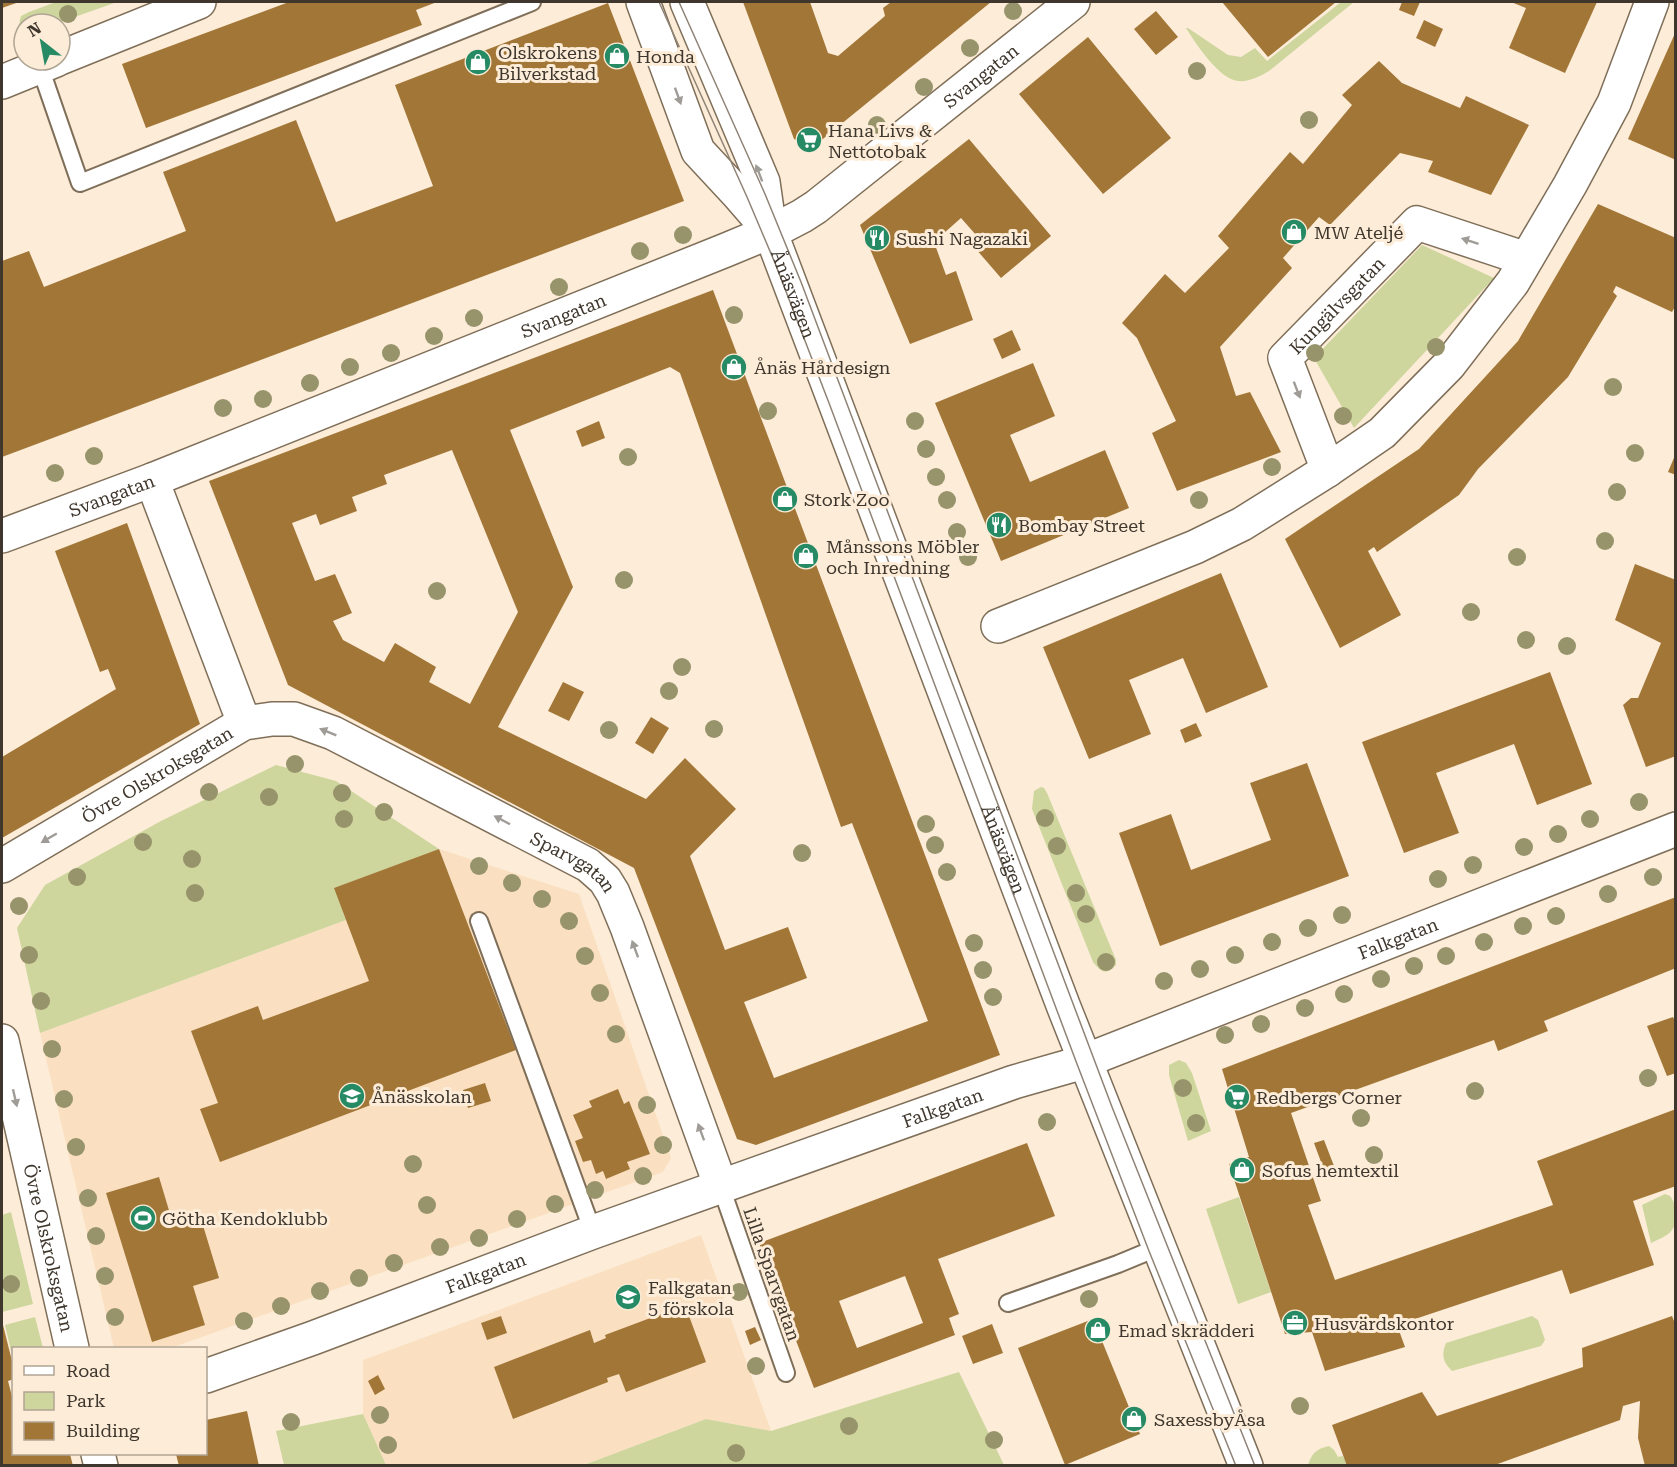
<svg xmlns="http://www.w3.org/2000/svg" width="1677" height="1467" font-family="'Roboto Serif',serif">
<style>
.built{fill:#fae0c1}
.green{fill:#ced69e}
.building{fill:#a27637;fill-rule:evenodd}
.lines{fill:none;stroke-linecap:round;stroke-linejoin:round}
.lane-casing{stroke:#7f6e58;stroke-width:20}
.street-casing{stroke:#7f6e58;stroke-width:36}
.secondary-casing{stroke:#7f6e58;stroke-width:36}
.lane{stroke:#fff;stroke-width:16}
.street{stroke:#fff;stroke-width:33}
.secondary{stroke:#fff;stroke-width:33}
.tram{stroke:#8f8375;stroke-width:1.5}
.tree{fill:#97936b}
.oneway{fill:#9f9b96}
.labels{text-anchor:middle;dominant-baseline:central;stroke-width:6;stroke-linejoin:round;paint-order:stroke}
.poi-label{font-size:18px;fill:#3f372d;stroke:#fcecd8;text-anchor:start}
.street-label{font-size:18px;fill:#3f372d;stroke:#fcecd8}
</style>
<rect width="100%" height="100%" fill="#fcecd8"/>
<path class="built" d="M439 849 579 894 671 1158 663 1172 171 1348H114L40 1033 346 920 334 888Z
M701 1235 771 1431 706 1419 584 1465H386L363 1414V1360Z"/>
<path class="green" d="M56 2H117L55 24H24V33C18 28 19 23 21 16L29 12Z
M1341 2H1354L1269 71C1259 77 1249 82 1238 81 1219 79 1196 44 1186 28H1188L1228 55 1241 57 1255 48 1267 61Z
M1422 245 1494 278 1354 428 1314 358Z
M276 765 336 781 439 849 335 888 346 920 40 1033 17 928 45 885 161 821Z
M1041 787 1044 788 1047 793 1116 960V965C1106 976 1101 972 1093 962L1032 809 1034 791Z
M1179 1060 1186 1063 1192 1073 1211 1131 1188 1141 1169 1075V1065Z
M1665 1194 1670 1196C1675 1203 1676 1207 1676 1215 1676 1233 1666 1236 1651 1243L1642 1205Z
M1239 1197 1271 1292 1238 1304 1206 1209Z
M11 1212 33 1304 2 1312V1215Z
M1532 1316 1538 1320 1545 1340 1541 1346 1452 1371C1443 1362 1441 1355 1446 1343Z
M35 1317 43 1348H14L13 1360 5 1325Z
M959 1372 1004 1465H584L706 1419 771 1431Z
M363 1414 386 1465H284L276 1431Z
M1329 1446 1334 1450 1338 1457 1343 1456 1347 1465H1308C1312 1453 1316 1449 1329 1446Z"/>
<path class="building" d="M2 2H19L2 8Z
M289 2H437L416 10 422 25 146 128 122 64Z
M743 2H810L828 53 838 56 885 16 883 8 891 2H991L813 147 794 139Z
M1222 2H1336L1268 57Z
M1402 2H1420L1414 16 1399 10Z
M1511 2H1597L1565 73 1509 48 1526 8Z
M608 3 684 201 2 457V261L29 251 44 287 186 231 163 172 296 120 336 222 433 186 395 85Z
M1156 11 1178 37 1156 55 1134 29Z
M1424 20 1443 29 1435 47 1416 38Z
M1676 31V160L1628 139Z
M1088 37 1171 138 1103 194 1019 94Z
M1379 61 1402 83 1460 108 1466 96 1529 125 1491 195 1428 172 1433 161 1400 153 1330 225 1319 217 1283 258 1292 268 1220 347 1236 396 1250 392 1281 452 1177 491 1152 433 1176 421 1137 338 1122 323 1165 274 1185 293 1229 248 1218 236 1290 152 1303 164 1352 105 1342 95Z
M969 139 1051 236 1001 278 969 241 976 235 961 218 934 242 946 275 956 271 973 320 910 344 860 225Z
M1598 204 1676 238V305L1672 312 1616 286 1613 292 1617 296 1568 377 1478 469 1459 495 1377 552 1374 547 1368 551 1401 615 1340 648 1285 539 1419 449 1518 341Z
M713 290 1000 1055 756 1145 737 1139 634 868 288 685 209 481ZM670 367 680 373 841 827 852 823 928 1021 774 1078 744 1002 807 978 788 927 725 950 690 856 736 809 685 758 646 799 498 727 573 587 510 430ZM452 450 518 612 470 704 429 682 436 667 395 643 384 662 343 640 333 621 352 613 335 574 315 581 292 523 316 514 320 525 357 511 352 497 387 484 384 475Z
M1012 330 1021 350 1002 359 993 339Z
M1033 363 1055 416 1010 435 1030 482 1105 450 1129 508 1001 561 935 403Z
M599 421 605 438 582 447 576 431Z
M1676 453V475L1668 472Z
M127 523 200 724 2 838V757L116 689 108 669 100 672 55 551Z
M1635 564 1676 580V756L1646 767 1623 705 1631 698H1638L1661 643 1615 620Z
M1221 573 1268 687 1206 713 1183 658 1129 680 1151 734 1089 759 1043 647Z
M1550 672 1592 784 1537 805 1514 744 1436 773 1459 833 1404 853 1362 742Z
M563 682 584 692 569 721 548 711Z
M651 717 669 728 653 754 635 743Z
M1196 723 1202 736 1185 743 1180 730Z
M1307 763 1349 876 1160 946 1119 833 1171 814 1191 870 1271 840 1250 783Z
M439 849 516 1050 220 1162 200 1109 218 1103 191 1031 258 1006 263 1020 369 981 334 888Z
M1676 897V968L1544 1021 1548 1031 1498 1051 1494 1040 1291 1113 1321 1201 1308 1205 1335 1280 1553 1205 1537 1161 1676 1109V1186L1633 1201 1654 1265 1570 1294 1562 1270 1397 1325 1405 1347 1325 1371 1312 1332 1285 1334 1229 1164 1249 1157 1222 1069Z
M1673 1017 1676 1023V1073L1667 1076 1647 1026Z
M485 1083 491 1101 468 1108 463 1090Z
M618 1089 624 1104 629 1101 650 1154 627 1162 630 1169 606 1179 603 1171 596 1174 591 1160 583 1162 575 1141 583 1138 573 1115 592 1107 589 1101Z
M1324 1140 1334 1166 1324 1170 1314 1143Z
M1027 1143 1055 1216 938 1259 959 1314 949 1318 955 1335 814 1388 759 1243ZM905 1276 923 1323 857 1348 839 1301Z
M159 1177 171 1217 198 1209 219 1278 193 1286 205 1325 152 1342 106 1193Z
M685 1305 706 1362 626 1392 619 1374 607 1378 608 1382 513 1419 494 1367 590 1330 594 1343 606 1338 605 1335Z
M501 1316 507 1333 487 1340 481 1323Z
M1672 1316 1676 1326V1466H1645L1638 1438 1640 1401 1623 1406 1620 1420 1492 1466H1347L1332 1425 1422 1392 1437 1416 1583 1367 1582 1348Z
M1093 1319 1140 1434 1065 1465 1018 1348Z
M2 1321 14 1369V1379L8 1381 14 1404V1454H70L73 1466H2Z
M992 1324 1003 1353 973 1364 962 1336Z
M755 1327 761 1340 750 1345 745 1331Z
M378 1375 385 1389 375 1395 368 1381Z
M247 1411 259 1466H179L176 1454H206V1420Z"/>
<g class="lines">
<g class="lane-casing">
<path id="lane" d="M40 67 80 183 532 2
M479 921 593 1232
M721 1187 786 1373
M1008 1303 1118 1264 1159 1247"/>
</g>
<g class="street-casing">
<g id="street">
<path d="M60 58 199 2"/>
<path d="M2 82 56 60"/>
<path id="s1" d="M1328 470 1285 358 1417 223 1526 259"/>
<path d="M152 480 244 723"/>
<path id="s2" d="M2 536 152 480 726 250 779 228 802 216 816 207 1073 2"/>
<path d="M998 626 1195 547 1242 524 1328 470 1382 433 1449 365 1513 282 1570 185 1614 103 1652 2"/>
<path id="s3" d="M2 866 244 723 272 719H294L333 733 588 865 605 880 613 893 627 927 721 1187"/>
<path id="s4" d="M2 1041 72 1348"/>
<path id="s5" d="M206 1376 313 1338 593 1232 1014 1082 1077 1064 1676 829"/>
<path d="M98 1454 101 1466"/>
</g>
</g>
<g class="secondary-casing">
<g id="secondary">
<path d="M643 2 698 151 737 193 770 231"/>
<path id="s6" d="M687 2 763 182 770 231 1063 1005 1246 1466"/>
</g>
</g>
<use href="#lane" class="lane"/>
<use href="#street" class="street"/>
<use href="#secondary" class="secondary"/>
<path class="tram" d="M659 2 747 197 775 263 829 403 1077 1064 1149 1251 1236 1466
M679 2 765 194 801 282 1112 1107 1255 1466"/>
</g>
<g class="tree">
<circle cx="1013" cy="11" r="9"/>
<circle cx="68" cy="14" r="9"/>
<circle cx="970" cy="48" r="9"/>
<circle cx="1197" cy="71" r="9"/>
<circle cx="924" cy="87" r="9"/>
<circle cx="1309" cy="120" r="9"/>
<circle cx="877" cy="125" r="9"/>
<circle cx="683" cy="235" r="9"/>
<circle cx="640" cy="251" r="9"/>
<circle cx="559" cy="287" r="9"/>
<circle cx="734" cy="315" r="9"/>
<circle cx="474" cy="318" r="9"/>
<circle cx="434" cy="336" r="9"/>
<circle cx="1436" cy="347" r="9"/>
<circle cx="391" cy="353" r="9"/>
<circle cx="1315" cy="353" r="9"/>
<circle cx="350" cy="367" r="9"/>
<circle cx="310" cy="383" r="9"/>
<circle cx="1613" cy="387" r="9"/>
<circle cx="263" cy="399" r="9"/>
<circle cx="223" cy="408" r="9"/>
<circle cx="768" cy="411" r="9"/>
<circle cx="1343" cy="416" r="9"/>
<circle cx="915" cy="421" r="9"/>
<circle cx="926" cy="449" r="9"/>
<circle cx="1635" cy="453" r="9"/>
<circle cx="94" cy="456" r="9"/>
<circle cx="628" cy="457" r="9"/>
<circle cx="1272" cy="467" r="9"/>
<circle cx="55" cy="473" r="9"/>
<circle cx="936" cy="477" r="9"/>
<circle cx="1617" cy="492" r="9"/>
<circle cx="947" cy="500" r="9"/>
<circle cx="1199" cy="500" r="9"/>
<circle cx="957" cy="532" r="9"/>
<circle cx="1605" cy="541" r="9"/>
<circle cx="968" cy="557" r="9"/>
<circle cx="1517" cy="557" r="9"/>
<circle cx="624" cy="580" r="9"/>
<circle cx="437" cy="591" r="9"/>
<circle cx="1471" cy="612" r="9"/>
<circle cx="1526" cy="640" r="9"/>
<circle cx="1567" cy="646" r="9"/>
<circle cx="682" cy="667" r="9"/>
<circle cx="669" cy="691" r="9"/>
<circle cx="714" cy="729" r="9"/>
<circle cx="609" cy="730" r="9"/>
<circle cx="295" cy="764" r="9"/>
<circle cx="209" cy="792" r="9"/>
<circle cx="342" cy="793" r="9"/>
<circle cx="269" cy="797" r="9"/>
<circle cx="1639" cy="802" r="9"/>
<circle cx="384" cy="812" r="9"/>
<circle cx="1045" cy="818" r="9"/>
<circle cx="344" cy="819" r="9"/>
<circle cx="1590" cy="819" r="9"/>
<circle cx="926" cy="824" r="9"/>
<circle cx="1558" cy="834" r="9"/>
<circle cx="143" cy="842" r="9"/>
<circle cx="935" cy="845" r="9"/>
<circle cx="1057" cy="846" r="9"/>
<circle cx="1524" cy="847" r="9"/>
<circle cx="802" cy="853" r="9"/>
<circle cx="192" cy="859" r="9"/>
<circle cx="1473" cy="865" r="9"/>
<circle cx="479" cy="866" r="9"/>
<circle cx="947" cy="872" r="9"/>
<circle cx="77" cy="877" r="9"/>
<circle cx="1653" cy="877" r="9"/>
<circle cx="1438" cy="879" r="9"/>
<circle cx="512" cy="883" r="9"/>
<circle cx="195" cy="893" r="9"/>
<circle cx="1076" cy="893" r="9"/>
<circle cx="1608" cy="894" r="9"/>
<circle cx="542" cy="899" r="9"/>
<circle cx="19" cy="906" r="9"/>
<circle cx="1086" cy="914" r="9"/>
<circle cx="1342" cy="915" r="9"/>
<circle cx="1556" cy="916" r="9"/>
<circle cx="569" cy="921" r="9"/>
<circle cx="1523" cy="926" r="9"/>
<circle cx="1308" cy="928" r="9"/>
<circle cx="1272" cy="942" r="9"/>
<circle cx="1484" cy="942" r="9"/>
<circle cx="974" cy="943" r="9"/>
<circle cx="29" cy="955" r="9"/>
<circle cx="1235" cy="955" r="9"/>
<circle cx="585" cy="956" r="9"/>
<circle cx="1446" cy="956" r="9"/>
<circle cx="1106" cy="962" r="9"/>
<circle cx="1414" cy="966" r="9"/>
<circle cx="1200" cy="969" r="9"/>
<circle cx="983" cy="970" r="9"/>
<circle cx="1381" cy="979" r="9"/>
<circle cx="1164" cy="981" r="9"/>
<circle cx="600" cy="993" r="9"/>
<circle cx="1344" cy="994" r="9"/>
<circle cx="993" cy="997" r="9"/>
<circle cx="41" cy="1001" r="9"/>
<circle cx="1305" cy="1008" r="9"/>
<circle cx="1261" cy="1024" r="9"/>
<circle cx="616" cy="1034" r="9"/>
<circle cx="1225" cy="1035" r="9"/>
<circle cx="52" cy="1049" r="9"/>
<circle cx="1648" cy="1078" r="9"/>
<circle cx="1183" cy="1088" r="9"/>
<circle cx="1475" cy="1091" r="9"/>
<circle cx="64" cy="1099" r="9"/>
<circle cx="647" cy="1105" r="9"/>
<circle cx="1361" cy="1118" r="9"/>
<circle cx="1047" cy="1122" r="9"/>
<circle cx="1196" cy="1123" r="9"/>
<circle cx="663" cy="1145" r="9"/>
<circle cx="76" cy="1147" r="9"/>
<circle cx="1374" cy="1155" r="9"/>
<circle cx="413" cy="1164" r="9"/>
<circle cx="643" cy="1176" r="9"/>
<circle cx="595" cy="1190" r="9"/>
<circle cx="88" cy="1198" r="9"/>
<circle cx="555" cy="1204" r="9"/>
<circle cx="427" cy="1205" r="9"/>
<circle cx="517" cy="1219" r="9"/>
<circle cx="96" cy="1236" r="9"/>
<circle cx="479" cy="1238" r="9"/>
<circle cx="440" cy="1247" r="9"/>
<circle cx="394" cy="1263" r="9"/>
<circle cx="105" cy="1276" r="9"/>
<circle cx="359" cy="1278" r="9"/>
<circle cx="11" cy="1284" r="9"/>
<circle cx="320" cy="1291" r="9"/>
<circle cx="739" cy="1292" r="9"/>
<circle cx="1089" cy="1299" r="9"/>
<circle cx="281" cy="1306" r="9"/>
<circle cx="115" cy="1317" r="9"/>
<circle cx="244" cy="1321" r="9"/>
<circle cx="756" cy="1366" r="9"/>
<circle cx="1300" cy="1406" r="9"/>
<circle cx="380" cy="1415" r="9"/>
<circle cx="291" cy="1422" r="9"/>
<circle cx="849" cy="1426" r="9"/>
<circle cx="994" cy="1440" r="9"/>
<circle cx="388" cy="1445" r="9"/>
<circle cx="736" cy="1453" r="9"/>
</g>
<defs><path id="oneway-solid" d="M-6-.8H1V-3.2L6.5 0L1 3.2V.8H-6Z" transform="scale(1.5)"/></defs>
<g class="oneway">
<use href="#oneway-solid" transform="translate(678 96) rotate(70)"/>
<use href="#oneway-solid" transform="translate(759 173) rotate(-111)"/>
<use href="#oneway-solid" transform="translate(1470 241) rotate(-162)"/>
<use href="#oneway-solid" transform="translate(1297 390) rotate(69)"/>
<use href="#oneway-solid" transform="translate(328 732) rotate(-158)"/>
<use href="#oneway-solid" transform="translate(502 820) rotate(-152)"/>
<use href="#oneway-solid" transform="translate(49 838) rotate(150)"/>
<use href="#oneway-solid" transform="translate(635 949) rotate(-110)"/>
<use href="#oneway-solid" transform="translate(15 1098) rotate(77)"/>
<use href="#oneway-solid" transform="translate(701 1132) rotate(-110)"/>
</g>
<defs>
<g id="shop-disc" transform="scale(1.35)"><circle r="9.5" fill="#268a64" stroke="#fcecd8"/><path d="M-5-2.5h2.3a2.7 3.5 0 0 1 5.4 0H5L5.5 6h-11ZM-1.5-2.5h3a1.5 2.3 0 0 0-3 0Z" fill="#fff"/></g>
<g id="supermarket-disc" transform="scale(1.35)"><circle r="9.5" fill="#268a64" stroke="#fcecd8"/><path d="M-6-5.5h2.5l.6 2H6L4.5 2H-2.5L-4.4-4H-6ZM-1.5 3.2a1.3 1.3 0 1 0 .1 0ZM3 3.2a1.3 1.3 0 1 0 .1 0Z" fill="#fff"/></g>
<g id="restaurant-disc" transform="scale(1.35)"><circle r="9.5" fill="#268a64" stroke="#fcecd8"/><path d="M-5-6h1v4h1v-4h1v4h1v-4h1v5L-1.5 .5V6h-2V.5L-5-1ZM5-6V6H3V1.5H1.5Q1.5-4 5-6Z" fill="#fff"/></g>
<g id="school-disc" transform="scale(1.35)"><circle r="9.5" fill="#268a64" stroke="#fcecd8"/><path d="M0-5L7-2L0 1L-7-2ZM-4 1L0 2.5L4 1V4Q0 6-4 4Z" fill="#fff"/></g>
<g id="stadium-disc" transform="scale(1.35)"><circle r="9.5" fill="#268a64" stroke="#fcecd8"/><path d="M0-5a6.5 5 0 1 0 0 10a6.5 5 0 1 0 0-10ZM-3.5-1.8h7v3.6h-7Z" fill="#fff"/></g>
<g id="office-disc" transform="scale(1.35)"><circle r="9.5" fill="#268a64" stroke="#fcecd8"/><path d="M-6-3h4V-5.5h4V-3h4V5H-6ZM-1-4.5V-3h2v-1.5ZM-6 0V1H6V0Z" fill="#fff"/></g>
</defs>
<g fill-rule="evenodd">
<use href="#shop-disc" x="617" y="56"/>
<use href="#shop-disc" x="478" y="62"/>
<use href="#supermarket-disc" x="809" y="140"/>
<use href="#shop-disc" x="1294" y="232"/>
<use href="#restaurant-disc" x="877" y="238"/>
<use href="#shop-disc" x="734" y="367"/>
<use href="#shop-disc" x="785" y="499"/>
<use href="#restaurant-disc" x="999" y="525"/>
<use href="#shop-disc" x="806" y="556"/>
<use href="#school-disc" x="352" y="1096"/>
<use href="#supermarket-disc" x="1237" y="1097"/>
<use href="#shop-disc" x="1242" y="1170"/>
<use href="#stadium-disc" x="143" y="1218"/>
<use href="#school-disc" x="628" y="1297"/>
<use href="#office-disc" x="1295" y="1323"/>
<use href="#shop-disc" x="1098" y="1330"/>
<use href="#shop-disc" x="1134" y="1419"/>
</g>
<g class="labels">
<g class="poi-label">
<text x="498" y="52">Olskrokens<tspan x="498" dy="21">Bilverkstad</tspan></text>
<text x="636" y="56">Honda</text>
<text x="828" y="130">Hana Livs &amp;<tspan x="828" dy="21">Nettotobak</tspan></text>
<text x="1314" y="232">MW Ateljé</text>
<text x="896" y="238">Sushi Nagazaki</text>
<text x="754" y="367">Ånäs Hårdesign</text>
<text x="804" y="499">Stork Zoo</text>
<text x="1018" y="525">Bombay Street</text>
<text x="826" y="546">Månssons Möbler<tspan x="826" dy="21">och Inredning</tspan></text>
<text x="372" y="1096">Ånässkolan</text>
<text x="1256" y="1097">Redbergs Corner</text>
<text x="1262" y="1170">Sofus hemtextil</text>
<text x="162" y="1218">Götha Kendoklubb</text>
<text x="648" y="1287">Falkgatan<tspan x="648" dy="21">5 förskola</tspan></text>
<text x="1314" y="1323">Husvärdskontor</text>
<text x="1118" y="1330">Emad skrädderi</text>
<text x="1154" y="1419">SaxessbyÅsa</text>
</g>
<g class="street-label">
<text stroke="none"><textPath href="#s2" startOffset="1089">Svangatan</textPath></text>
<text stroke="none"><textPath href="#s6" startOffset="312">Ånäsvägen</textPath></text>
<text stroke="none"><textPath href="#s1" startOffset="194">Kungälvsgatan</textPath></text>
<text stroke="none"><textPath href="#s2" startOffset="603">Svangatan</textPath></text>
<text stroke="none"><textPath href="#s2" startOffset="117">Svangatan</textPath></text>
<text stroke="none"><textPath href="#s3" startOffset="180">Övre Olskroksgatan</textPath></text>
<text stroke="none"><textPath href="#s6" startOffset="906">Ånäsvägen</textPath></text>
<text stroke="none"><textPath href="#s3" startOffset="646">Sparvgatan</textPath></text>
<text stroke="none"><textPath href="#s5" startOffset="1270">Falkgatan</textPath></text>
<text stroke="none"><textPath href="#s5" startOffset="784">Falkgatan</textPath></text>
<text stroke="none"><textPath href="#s4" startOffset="212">Övre Olskroksgatan</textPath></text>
<text stroke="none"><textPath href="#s5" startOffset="298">Falkgatan</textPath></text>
<text transform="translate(772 1274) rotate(71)">Lilla Sparvgatan</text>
</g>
</g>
<rect width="1677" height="1467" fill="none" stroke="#3f372d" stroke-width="6"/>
<rect x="12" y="1347" width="195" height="108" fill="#fcecd8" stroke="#b0a494" stroke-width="1.5"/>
<rect x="24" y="1366" width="30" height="9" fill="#ffffff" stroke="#b0a494" stroke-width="1.5"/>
<text x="66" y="1377" font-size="18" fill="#3f372d">Road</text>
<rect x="24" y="1392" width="30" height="18" fill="#ced69e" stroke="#b0a494" stroke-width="1.5"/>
<text x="66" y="1407" font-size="18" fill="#3f372d">Park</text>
<rect x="24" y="1422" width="30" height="18" fill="#a27637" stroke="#b0a494" stroke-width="1.5"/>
<text x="66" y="1437" font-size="18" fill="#3f372d">Building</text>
<g transform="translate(42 42) rotate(329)"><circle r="28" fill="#fcecd8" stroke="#b0a494" stroke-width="1.5"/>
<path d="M0-4.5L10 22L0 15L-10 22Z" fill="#268a64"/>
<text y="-9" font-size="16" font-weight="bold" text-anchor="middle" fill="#3f372d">N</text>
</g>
</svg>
